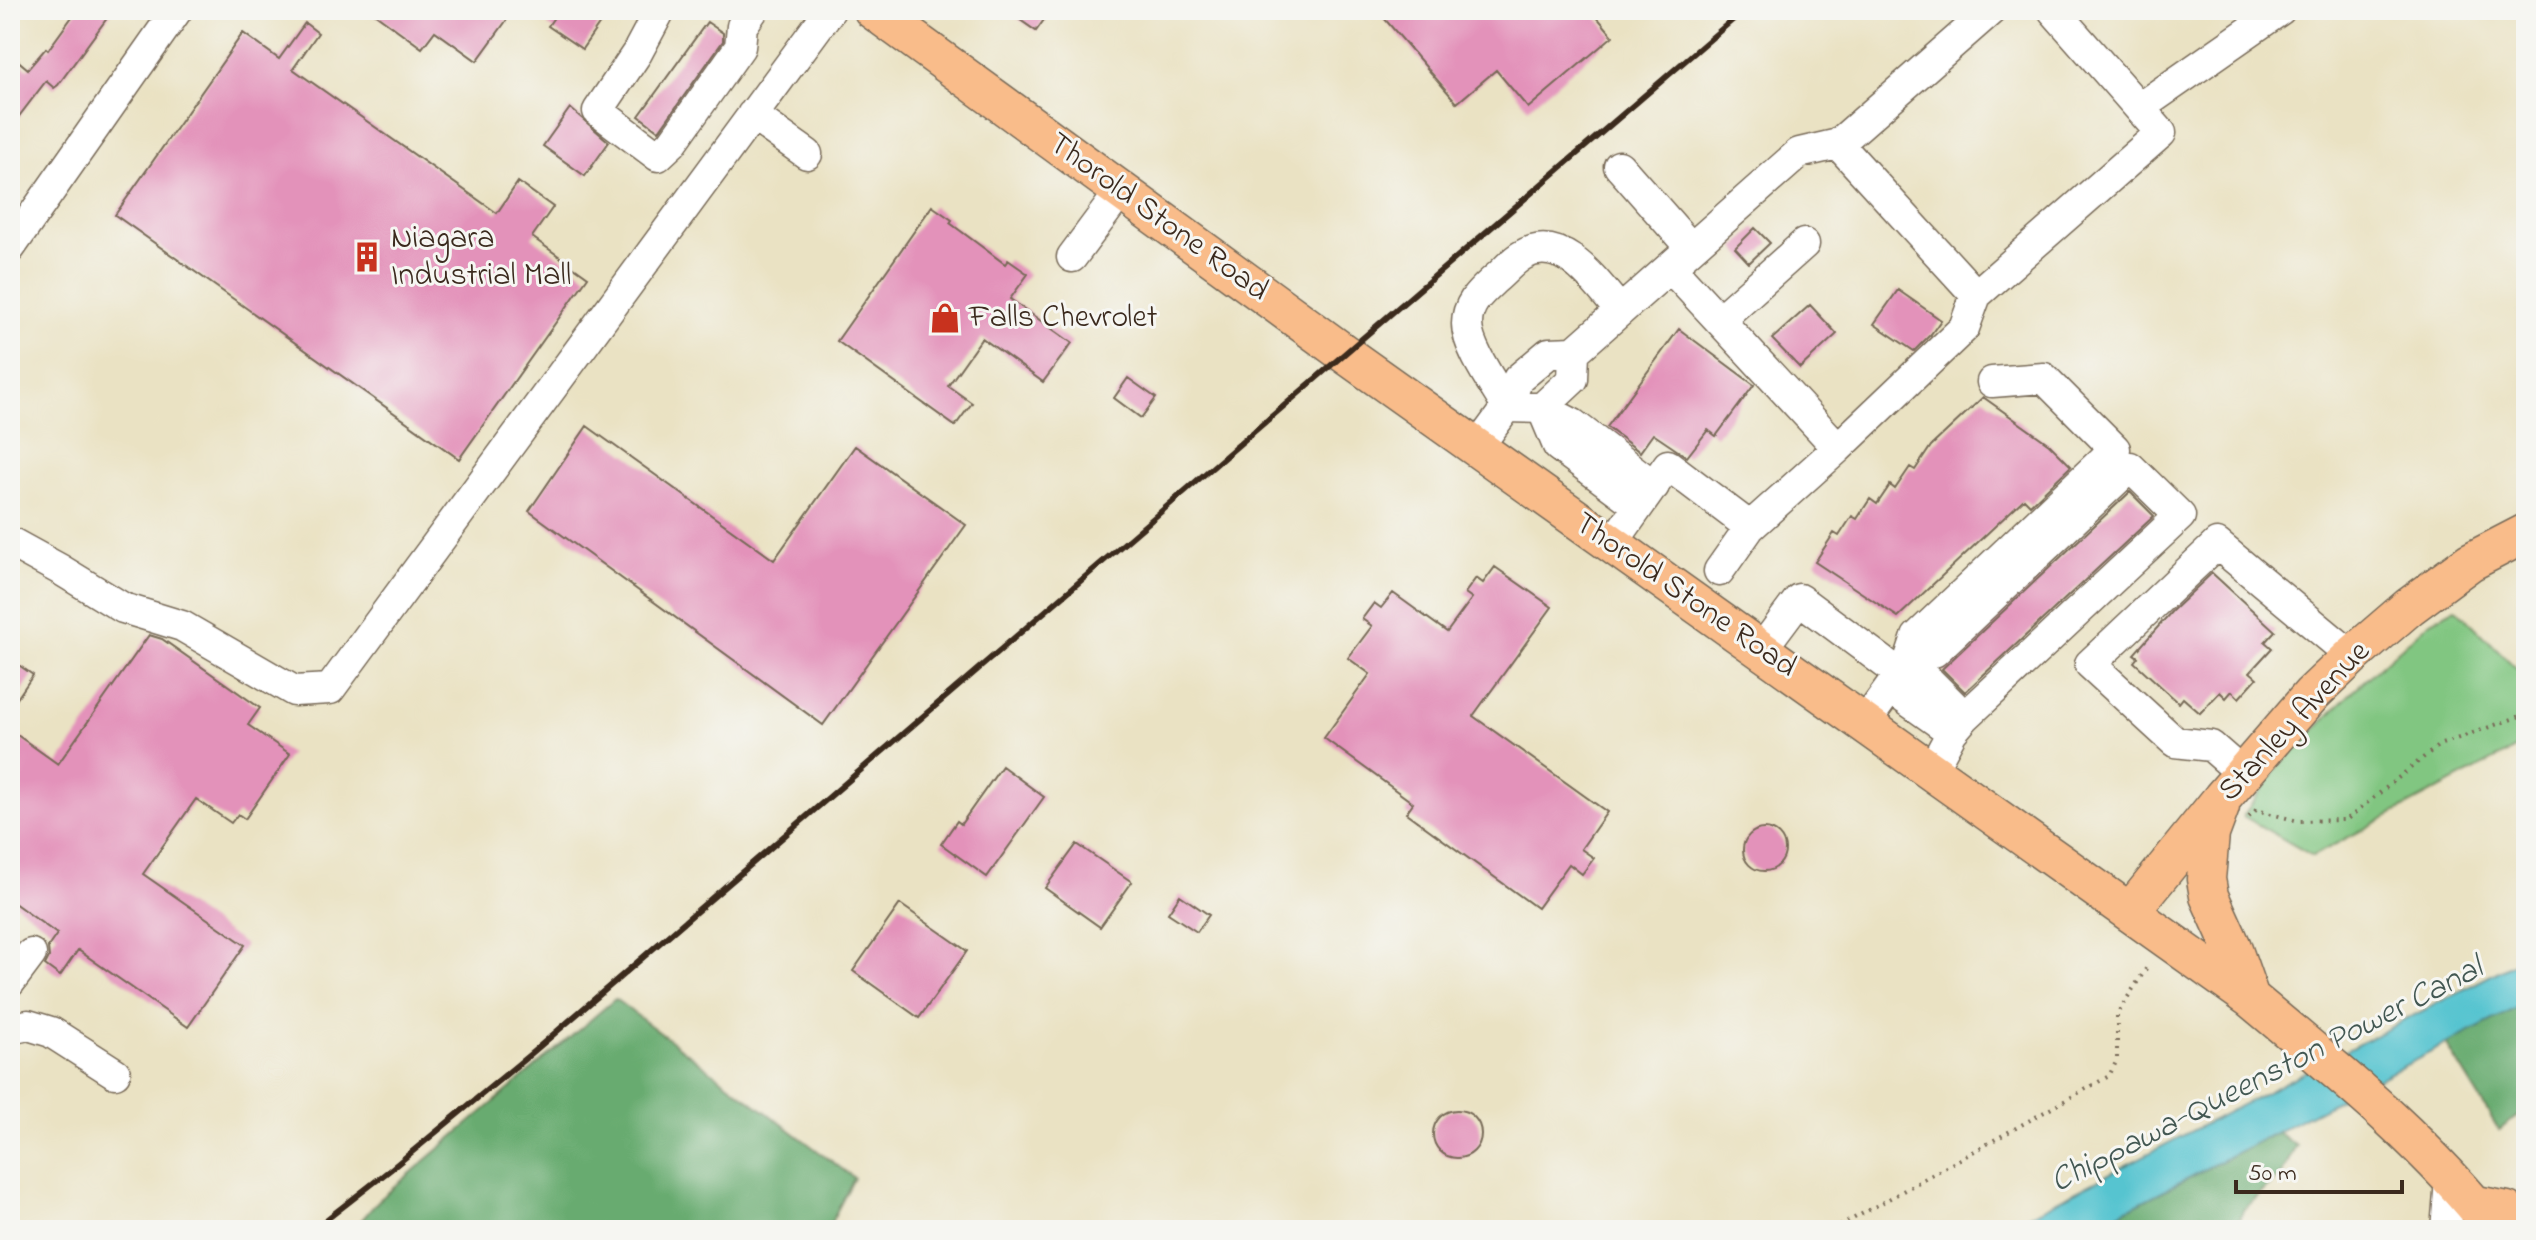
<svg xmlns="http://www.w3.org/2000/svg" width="2536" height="1240" font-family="'Indie Flower',sans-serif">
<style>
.green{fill:#81c681;stroke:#5e7850;stroke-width:2}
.forest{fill:#68ab6f;stroke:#526a46;stroke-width:2}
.water{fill:#57c4d0;stroke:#497777;stroke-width:2}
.building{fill:#e392ba}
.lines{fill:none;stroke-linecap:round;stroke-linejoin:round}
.minor-casing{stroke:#786a58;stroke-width:33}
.major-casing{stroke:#786a58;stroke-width:41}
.path{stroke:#786a58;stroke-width:4;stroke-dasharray:2 6;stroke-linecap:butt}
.minor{stroke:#fff;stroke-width:30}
.major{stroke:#f9bc8a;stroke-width:38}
.rail{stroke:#3b2a1e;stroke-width:6}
.labels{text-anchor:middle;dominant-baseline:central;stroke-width:6;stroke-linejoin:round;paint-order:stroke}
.street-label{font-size:32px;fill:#3b2a1e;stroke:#f6f6f2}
.poi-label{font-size:32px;fill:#3b2a1e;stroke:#f6f6f2;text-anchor:start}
.water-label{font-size:34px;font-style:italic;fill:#435853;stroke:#f6f6f2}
</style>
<rect width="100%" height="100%" fill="#f6f6f2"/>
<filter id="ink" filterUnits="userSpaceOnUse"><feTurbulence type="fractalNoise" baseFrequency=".0125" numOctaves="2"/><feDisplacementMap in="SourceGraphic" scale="16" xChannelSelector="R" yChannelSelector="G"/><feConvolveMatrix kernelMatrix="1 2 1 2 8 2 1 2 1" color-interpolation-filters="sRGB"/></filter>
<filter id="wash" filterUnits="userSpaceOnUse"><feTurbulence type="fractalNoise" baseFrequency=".006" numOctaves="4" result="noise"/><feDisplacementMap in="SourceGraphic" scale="32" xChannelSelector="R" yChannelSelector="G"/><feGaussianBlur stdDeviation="1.8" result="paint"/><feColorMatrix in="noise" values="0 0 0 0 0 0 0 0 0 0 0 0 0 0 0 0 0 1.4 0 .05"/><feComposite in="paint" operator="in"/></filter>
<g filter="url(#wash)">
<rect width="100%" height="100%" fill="#eae2c3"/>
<path class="green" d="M2456 608 2526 678V736L2517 748 2313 856 2243 816 2279 766 2355 689 2431 621Z"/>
<path class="forest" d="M615 999 854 1178 827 1230H353L378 1201Z
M2526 1003V1110L2499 1130 2446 1044Z
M2277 1132 2296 1146 2281 1175 2243 1210 2237 1230H2087Z"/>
<path class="water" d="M2526 957V1003L2087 1230H2001Z"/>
<g id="blocks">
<path class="building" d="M77 10H113L58 85 54 88 46 81 10 128V54L28 69 46 48 48 50Z
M370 10H514L477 61 435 31 422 48Z
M559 10H609L582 49 548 26Z
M1006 10H1051L1036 31Z
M1377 10H1591L1613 36 1528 108 1496 70 1457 103Z
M707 22 723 33V41L659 131 639 116Z
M305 23 318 33 293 69 497 213 518 182 553 207 532 237 588 277 459 459 115 215 243 33 279 59Z
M570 108 609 142 585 176 543 146Z
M932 206 952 220 950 223 1005 264 1008 260 1028 274 1010 299 1072 343 1043 382 982 338 948 386 972 403 955 426 837 341Z
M1755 228 1770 243 1749 263 1735 248Z
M1898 290 1941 320 1931 334 1914 351 1874 324Z
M1810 305 1837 334 1800 368 1772 339Z
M1679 329 1754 385 1716 436 1708 430 1687 457 1653 434 1640 452 1607 427Z
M1128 378 1156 398 1141 418 1114 398Z
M1983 397 2049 444 2071 466 2030 505 2024 499 1898 617 1815 562 1834 533 1839 536 1852 516 1857 519 1870 499 1877 504 1890 485 1895 489 1910 467 1915 470 1931 446Z
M587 426 774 560 855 446 966 525 823 725 529 511Z
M2130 492 2154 516 1965 692 1942 669Z
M1495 567 1552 607 1473 716 1607 812 1581 849 1594 858 1582 874 1569 864 1537 908 1406 813 1413 803 1324 738 1370 674 1348 658 1372 626 1362 619 1374 603 1381 608 1393 593 1447 632 1472 598 1465 593 1476 578 1483 583Z
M2212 573 2275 631 2265 642 2272 648 2250 672 2257 678 2239 698 2232 691 2226 698 2220 692 2200 713 2183 698 2179 703 2134 662 2138 657 2134 654 2172 611Z
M149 635 162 639 260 708 248 725 290 754 245 819 238 814 231 823 196 799 143 874 245 945 188 1027 78 950 60 976 45 965 49 957 48 947 57 934 10 900V730L58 764Z
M10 659 33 675 10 709Z
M1002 766 1044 797 987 877 941 844 957 821 961 824Z
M1743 850a21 21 0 1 1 42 0a21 21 0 1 1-42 0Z
M1077 844 1132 882 1100 927 1045 888Z
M1180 895 1209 915 1197 932 1168 913Z
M900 904 967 951 919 1018 853 971Z
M1433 1134a24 24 0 1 1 48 0a24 24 0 1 1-48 0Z"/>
</g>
</g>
<g filter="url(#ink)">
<use href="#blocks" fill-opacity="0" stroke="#786a58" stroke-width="2"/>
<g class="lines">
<g class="minor-casing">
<path id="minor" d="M660 10 637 53 598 111 658 156 672 143 740 47 742 26 753 10
M2139 108 2280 10
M752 115 807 154
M1838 144 1976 295
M1619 166 1691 248
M10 248 177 10
M1072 257 1121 191
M1670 267 1838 448
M1719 320 1804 244
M1574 352 1573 379 1542 408 1507 407C1495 386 1467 348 1467 324 1467 303 1481 292 1495 279 1504 272 1513 260 1523 255 1563 232 1598 285 1620 311
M1542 408 1558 446 1639 506
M1542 408 1573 424 1654 486
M1477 448 1507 407 1518 379 1549 353 1574 352 1799 153 1838 144 1991 10
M1750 527 1838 448 1964 328 1976 295 2161 133 2053 10
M10 542 61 570 123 608 182 626 294 691 330 689 830 10
M1612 544 1668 465 1750 527 1719 571
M1761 650 1799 599 1900 674 1864 724
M1909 661 1934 652 2130 467 2180 516 1965 717
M1909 661 1917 637 2115 449 2044 378 1992 382
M1900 674 1909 661 1965 717 1952 732
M1890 688 1952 732 1931 771
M2243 774 2211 746 2175 742 2090 664 2217 544 2352 656
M10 982 31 954
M10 1029 28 1025 51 1032 115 1073
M2446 1230 2450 1180"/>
</g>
<g class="major-casing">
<path id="major" d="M873 10 1345 354 2250 998C2336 1070 2425 1141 2495 1230
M2220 807 2210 834 2206 879 2209 896 2232 947 2250 998
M2130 912 2222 798 2312 694 2352 656 2409 607 2470 562 2526 533
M2476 1205 2507 1211 2526 1229"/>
</g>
<path class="path" d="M2249 817 2256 810 2298 821 2346 820 2439 745 2526 714
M1833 1230 2109 1076 2117 1060V1014L2149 964"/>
<use href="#minor" class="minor"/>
<use href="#major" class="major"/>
<path class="rail" d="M313 1230 390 1170 533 1052 1744 10"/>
</g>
</g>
<defs>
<g id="building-bare" transform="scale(2.4)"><path d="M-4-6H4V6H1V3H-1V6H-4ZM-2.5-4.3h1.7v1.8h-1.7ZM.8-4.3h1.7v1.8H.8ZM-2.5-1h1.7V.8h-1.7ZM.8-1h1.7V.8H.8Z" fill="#c8321e" stroke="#f6f6f2" stroke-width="2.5" paint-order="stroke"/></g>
<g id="shop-bare" transform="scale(2.4)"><path d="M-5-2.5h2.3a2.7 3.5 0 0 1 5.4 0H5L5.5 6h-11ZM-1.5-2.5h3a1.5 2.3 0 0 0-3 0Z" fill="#c8321e" stroke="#f6f6f2" stroke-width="2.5" paint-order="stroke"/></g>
</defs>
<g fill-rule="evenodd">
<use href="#building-bare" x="367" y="257"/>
<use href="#shop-bare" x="945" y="318"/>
</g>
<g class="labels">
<g class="street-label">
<text transform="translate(1158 218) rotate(36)">Thorold Stone Road</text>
<text transform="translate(1685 596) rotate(35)">Thorold Stone Road</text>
<text transform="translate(2295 722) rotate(-47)">Stanley Avenue</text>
</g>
<g class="poi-label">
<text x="391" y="239">Niagara<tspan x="391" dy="37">Industrial Mall</tspan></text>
<text x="969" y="318">Falls Chevrolet</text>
</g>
<g class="water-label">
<text transform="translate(2267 1076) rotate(-27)">Chippawa-Queenston Power Canal</text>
</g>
</g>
<rect width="2536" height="1240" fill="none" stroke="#f6f6f2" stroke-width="40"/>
<path d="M2236 1180v12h166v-12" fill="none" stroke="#3b2a1e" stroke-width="4"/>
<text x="2248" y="1180" font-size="24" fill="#3b2a1e" stroke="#f6f6f2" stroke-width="6" paint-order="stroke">50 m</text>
</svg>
